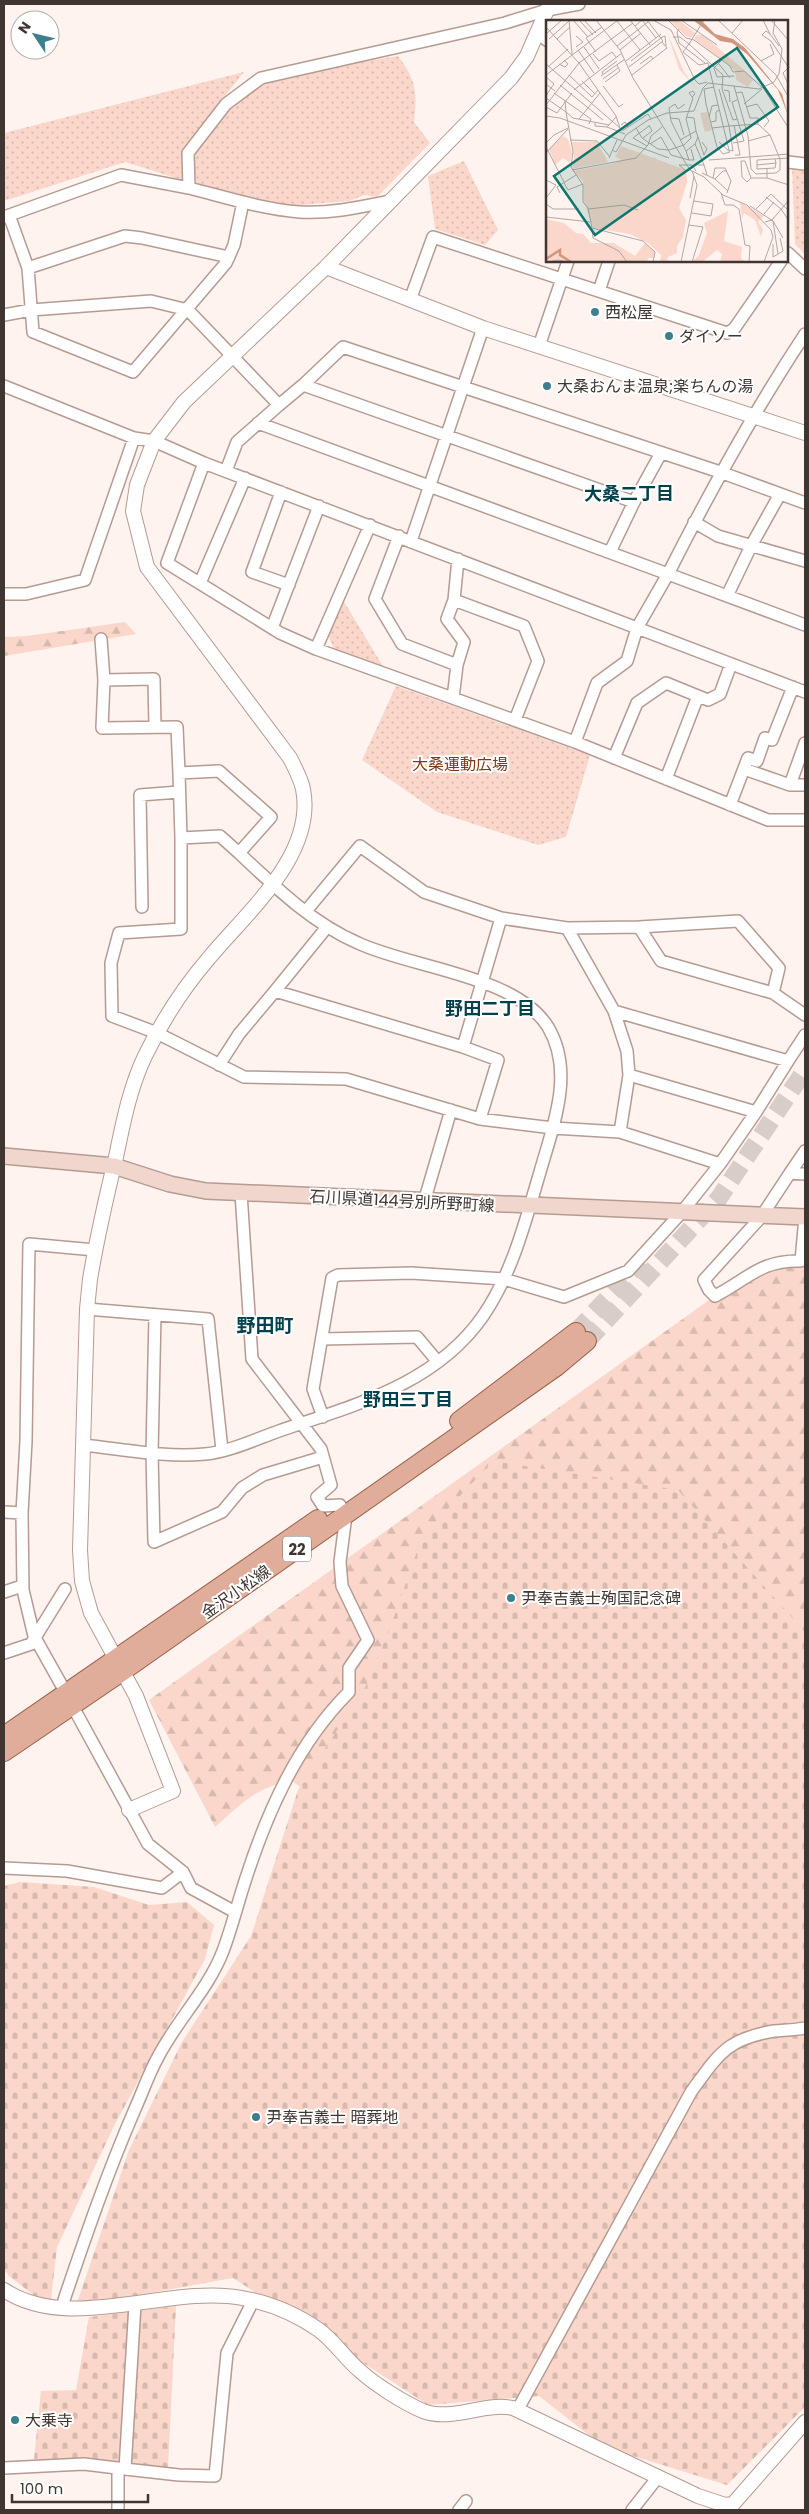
<svg xmlns="http://www.w3.org/2000/svg" width="809" height="2514" font-family="Poppins,'Noto Sans JP',sans-serif">
<style>
.grass{fill:url(#grass-dots)}
.forest{fill:url(#forest-firs)}
.cemetery{fill:url(#cemetery-stones)}
.lines{fill:none;stroke-linecap:round;stroke-linejoin:round}
.primary-tunnel{stroke:#d8cdc9;stroke-width:18;stroke-dasharray:18 9;stroke-linecap:butt}
.minor-casing{stroke:#b59b92;stroke-width:14}
.tertiary-casing{stroke:#b59b92;stroke-width:16}
.secondary-casing{stroke:#b59b92;stroke-width:18}
.primary-casing{stroke:#9b5f49;stroke-width:20}
.minor{stroke:#fff;stroke-width:11}
.tertiary{stroke:#fff;stroke-width:14}
.secondary{stroke:#f0d6cc;stroke-width:15}
.primary{stroke:#e0ad9a;stroke-width:18}
.poi-dot{fill:#3c7f8f;stroke:#fff;stroke-width:2}
.labels{text-anchor:middle;dominant-baseline:central;stroke-width:4;stroke-linejoin:round;paint-order:stroke}
.shield{fill:#fff;stroke:#79726f;stroke-width:1}
.shield-label{font-size:15px;font-weight:bold;fill:#3f3531}
.poi-label{font-size:16px;fill:#3f3531;stroke:#fff;text-anchor:start}
.park-label{font-size:16px;fill:#823718;stroke:#fff}
.street-label{font-size:16px;fill:#3f3531;stroke:#fff}
.neighbourhood-label{font-size:18px;font-weight:bold;fill:#03414d;stroke:#fff}
.quarter-label{font-size:19px;font-weight:bold;fill:#03414d;stroke:#fff}
.inset-river{fill:none;stroke:#d4957e;stroke-width:2.5}
.inset-road{fill:none;stroke:#b2a7a3;stroke-width:1}
.view{fill:#0f766e;fill-opacity:0.15;stroke:#0f766e;stroke-width:2.5}
.inset-edge{fill:none;stroke:#3f3531;stroke-width:2.5}
</style>
<defs>
<pattern id="grass-dots" width="8" height="8" patternUnits="userSpaceOnUse" patternTransform="scale(1.25)"><rect width="8" height="8" fill="#fad7ca"/><path d="M2 2h.1M6 6h.1" fill="none" stroke="#d7b9ae" stroke-width="1.8" stroke-linecap="round"/></pattern>
<pattern id="forest-firs" width="22" height="20" patternUnits="userSpaceOnUse" patternTransform="scale(1.25)"><rect width="22" height="20" fill="#fad7ca"/><path d="M5 1l3.5 6h-7zM16 11l3.5 6h-7z" fill="#d7b9ae"/></pattern>
<pattern id="cemetery-stones" width="16" height="16" patternUnits="userSpaceOnUse" patternTransform="scale(1.25)"><rect width="16" height="16" fill="#fad7ca"/><path d="M2 7V4a2 2 0 0 1 4 0v3zM10 15v-3a2 2 0 0 1 4 0v3z" fill="#d7b9ae"/></pattern>
</defs>
<rect width="100%" height="100%" fill="#fef3ef"/>
<path class="grass" d="M398 56C417 81 417 92 414 122L430 143 377 197 364 195 349 201 288 206 196 183 188 153 226 104 261 78Z
M244 72 182 149V180L125 162 4 201V133Z
M464 161 498 230 485 245 435 229 428 176Z
M792 166 805 168V254L795 244Z
M343 600 384 668 334 649 328 635Z
M396 686 590 755 566 837 538 845 437 812 362 760Z"/>
<path class="forest" d="M125 622 136 634 4 656V637L27 636Z
M791 1256 805 1261V2117L228 2029 314 1797 292 1781C256 1787 241 1804 215 1827L149 1700 726 1288 746 1283Z"/>
<path class="cemetery" d="M493 1461 678 1490 805 1632V2407L727 2485 604 2447 539 2396 428 2405 233 2278 76 2306 129 2150 182 2042 251 1936 298 1790 366 1686 390 1628 423 1535Z
M20 1882 94 1887 149 1905 187 1902 214 1925 205 1959 116 2122 57 2247 50 2308 9 2276 4 2269V1886Z
M176 2306 168 2468 34 2459 41 2391 76 2390 89 2317Z"/>
<g class="lines">
<path class="primary-tunnel" d="M576 1332 642 1261
M587 1341 719 1198 805 1070"/>
<g class="minor-casing">
<path id="minor" d="M538 34 548 41
M788 162 805 164
M189 188C225 197 262 209 299 212 330 214 361 207 391 201
M9 215 28 268 33 332 133 372 226 263 234 245 243 202
M4 217 121 175 189 188 188 153 226 104 261 78 505 23 547 10 579 4
M788 253 805 269
M28 268 125 236 142 238 229 257
M599 291 609 261
M410 300 433 237 727 333 734 329 781 261
M4 315 31 310 151 301 188 310 279 405 303 385 634 502 661 453
M483 328 463 387 720 472 805 503
M805 334C754 411 710 491 668 574L805 625
M539 346 568 261
M303 385 343 347 463 387 411 541
M4 386 134 438 154 441 204 463 805 692
M258 423 668 574 637 628 627 661 597 683 575 742
M204 463 167 563 280 633 316 649 575 742 768 820H805
M226 471 237 442 279 405
M281 492 252 572 289 585
M694 522 718 536 805 561
M399 536 375 599 402 644 457 665 453 698
M610 552 634 502
M458 559 454 600 524 626 538 661 515 720
M200 583 245 478
M4 594H26L85 580 134 438
M727 596 751 546 780 494
M454 600 447 619 464 642 457 665
M272 628 319 506
M101 639 104 680
M316 649 370 525
M614 758 637 703 666 683 698 696
M744 769 790 785 805 743
M179 773 181 838 220 836 239 853
M666 779 698 696 708 700 720 694 731 664
M790 785H805
M730 805 748 758 757 761 765 738 772 740 793 687
M181 838V929L119 933 111 963 112 1016 157 1033 244 1077 346 1079 480 1119 553 1128 620 1132 629 1075 627 1051 614 1011 788 1061 805 1035
M142 907 140 795 179 792
M306 911 360 846 424 892 501 918
M567 928 639 927 661 961 773 993 779 968 738 921 639 927
M275 991 327 927
M773 993 805 1015
M219 1065 239 1034 275 991 463 1047
M756 1112 788 1061
M480 1119 498 1060 463 1047 501 918 567 928 614 1011
M620 1132 720 1164 756 1112 629 1075
M790 1173 805 1151
M424 1202 451 1110
M805 1217 801 1261C760 1260 748 1279 715 1296L709 1290 704 1280 761 1217 790 1173 805 1174
M87 1309 208 1319 222 1450
M155 1315 152 1453 154 1542 222 1512 242 1488 263 1475 323 1457
M322 1339 417 1337 438 1362
M323 1417 313 1389 332 1278 338 1275 411 1273 504 1279 564 1297 628 1271 681 1213 720 1164
M83 1445C123 1449 165 1458 205 1454 229 1452 256 1439 279 1431 354 1405 435 1385 483 1316 513 1272 525 1222 540 1172 553 1126 575 1072 548 1027 516 975 411 968 358 943 312 923 275 887 239 853L271 817 219 771 179 773 177 727 102 728 104 680 154 679 155 727
M4 1512 22 1513 23 1590
M22 1513 26 1441 29 1244 95 1250
M4 1592 19 1587 23 1590 34 1636 66 1693
M4 1653 31 1644 65 1589
M72 1705 148 1844 183 1872 191 1888 235 1912
M4 1868 67 1871 162 1888 183 1872
M65 2308 64 2300C86 2235 108 2171 135 2109 143 2091 149 2073 158 2057 177 2020 208 1990 223 1951 232 1927 238 1902 246 1878 268 1810 298 1743 349 1692V1668L368 1640 342 1586 340 1562 346 1515 340 1505 323 1506 317 1497 331 1485 321 1449 252 1359 241 1193
M518 2409 691 2092C718 2055 726 2039 774 2031 785 2030 795 2030 805 2028
M4 2468 84 2464 125 2469 135 2304
M125 2469 179 2475 215 2476 227 2353 253 2301
M118 2510V2468
M459 2510 466 2501
M632 2510 658 2477"/>
</g>
<g class="tertiary-casing">
<path id="tertiary" d="M326 267 483 328 805 433
M129 1810 173 1791 136 1696 91 1613 82 1581 80 1550 87 1309 90 1279C97 1238 106 1198 116 1157 123 1123 130 1087 145 1056 162 1021 184 987 209 958 246 913 316 855 303 789 301 779 295 768 290 758L147 567 133 511 137 485 154 441 184 402 326 267 511 78 527 56 547 10
M4 2290C70 2334 169 2284 242 2298 270 2303 296 2314 319 2330 334 2341 345 2358 359 2370 374 2384 404 2403 423 2411 452 2422 484 2402 513 2408L698 2496 725 2505 733 2504 805 2422"/>
</g>
<g class="secondary-casing">
<path id="secondary" d="M4 1156 114 1166 170 1184 206 1191 805 1217"/>
</g>
<g class="primary-casing">
<path id="primary" d="M459 1421 576 1332
M4 1736 318 1519
M4 1752 123 1671 556 1367 587 1341"/>
</g>
<use href="#minor" class="minor"/>
<use href="#tertiary" class="tertiary"/>
<use href="#secondary" class="secondary"/>
<use href="#primary" class="primary"/>
</g>
<g class="poi-dot">
<circle cx="595" cy="312" r="5"/>
<circle cx="669" cy="336" r="5"/>
<circle cx="547" cy="386" r="5"/>
<circle cx="511" cy="1598" r="5"/>
<circle cx="256" cy="2117" r="5"/>
<circle cx="15" cy="2420" r="5"/>
</g>
<g class="labels">
<rect class="shield" x="283" y="1536.5" width="28" height="25" rx="4"/>
<g class="shield-label">
<text x="297" y="1549">22</text>
</g>
<g class="poi-label">
<text x="605" y="312">西松屋</text>
<text x="679" y="336">ダイソー</text>
<text x="557" y="386">大桑おんま温泉;楽ちんの湯</text>
<text x="521" y="1598">尹奉吉義士殉国記念碑</text>
<text x="266" y="2117">尹奉吉義士 暗葬地</text>
<text x="25" y="2420">大乗寺</text>
</g>
<g class="park-label">
<text x="460" y="764">大桑運動広場</text>
</g>
<g class="street-label">
<text transform="translate(402 1201) rotate(3)">石川県道144号別所野町線</text>
<text transform="translate(236 1592) rotate(-35)">金沢小松線</text>
</g>
<g class="neighbourhood-label">
<text x="629" y="493">大桑二丁目</text>
<text x="490" y="1008">野田二丁目</text>
<text x="408" y="1399">野田三丁目</text>
</g>
<g class="quarter-label">
<text x="265" y="1325">野田町</text>
</g>
</g>
<g transform="translate(546 20)">
<rect width="242" height="242" fill="#fef3ef"/>
<path d="M123 0H133L149 13 145 18 140 16ZM151 15H157L198 50 207 60 202 67 190 60 189 50 148 19ZM161 92 166 110 159 112 154 93Z" fill="#fad7ca"/>
<path d="M121 12 138 52 152 70 133 49ZM75 126 140 150 141 162 133 188 140 200 137 217 131 226V233L122 237 121 242H114L115 235 102 223 84 214 86 201 55 148 76 140 69 137ZM194 182 218 196 212 202 217 209 215 217 209 200 198 193 196 198ZM182 191 178 221 196 227 195 238 199 242H174L176 234 171 230 156 242H146L153 235 161 213 158 203ZM0 199 18 203 30 213 37 214 45 223H68L89 236 99 223 108 231 109 238H102L101 242H0Z" fill="#fad7ca"/>
<path d="M17 116 22 119 26 133 24 143 17 138 9 145 3 129ZM26 122H51L62 142 26 149 28 138ZM101 137 110 138 117 153 105 195 87 198 84 214 47 208 38 182 37 161 27 151Z" fill="#fad7ca"/>
<path d="M147 0H155L169 14 187 19 199 28 236 74 242 95 232 70 201 34 186 23 174 21Z" fill="#d4957e"/>
<path class="inset-river" d="M0 239 14 230V235L25 242"/>
<path class="inset-road" d="M23 0 26 34M27 0 42 17M33 0 47 15M38 0 50 13M50 0 74 30 87 58 144 150 158 157 177 175 201 185 225 210 227 217 218 242M84 0 104 25M107 0 125 10 149 60 153 64 161 62M122 0 140 18 148 20 184 46 187 52 198 51 218 69 243 109M135 0 171 25M158 0 143 24 177 55 176 69 187 100 191 99M172 0 230 55 243 78M217 0 224 14 220 11 216 15 225 21 243 48M225 0 243 21M71 1 94 30M89 6 96 0 110 18M0 7 33 43 70 96 74 108 0 44M133 9 131 12 133 23 159 43M186 13 197 0M0 14 16 0M224 14 233 26M127 17H134L143 24 137 32 153 45 162 43 183 130 187 131 183 106 212 104V98H204L196 72 190 73M114 18 119 16 120 26M3 19 23 1M11 19 24 7M71 26 102 2M30 27 37 22 30 16M38 27 53 49M32 30 48 53M74 30 95 13M50 32 40 18 56 7M47 34 53 41 66 32 70 37M176 40 168 48 171 57 188 56M80 41 115 14M85 41 115 18M215 41 228 34 224 24M13 44 19 47 22 44 18 40M94 44 105 36 107 39M173 44 184 58M2 47 22 29M83 47 117 21 101 0M242 48 237 53 243 66M57 54 56 52 71 41M0 55 72 0M23 55 46 77 52 70M86 55 121 28 116 22M55 56 79 39M0 57 8 64 5 68 9 71M57 59 72 48M36 61 49 74M59 62 74 51 71 45M0 64 5 68 0 76M14 65 57 100M57 66 73 87 77 84M188 66 202 116 205 149 210 154 230 153 234 150V139L224 115M168 67 158 69 160 84 171 127 177 134 184 132 173 122M28 70 76 33M178 70 183 71 184 82M8 73 45 99 43 104M0 78 20 92 27 132 25 147 37 165V182L42 188 46 208 97 221 109 232 107 242M19 81 20 92 27 98 63 105 70 97M139 84 132 89 129 84 123 88 125 101 140 131 149 124 158 145M198 84 216 69M0 85 33 43 87 3M0 87 11 93 26 73M200 87 211 84 223 101 218 107M0 96 14 98 123 138M140 97 148 98 150 111M163 97 166 86 172 85M125 98 133 99 138 115M33 99 54 73M165 102 170 101V92L173 90M49 103V106L61 107M63 105 61 107 79 114M75 105 79 102 82 107 76 111M188 105 194 135H189M82 107 102 94 105 99M90 108 96 118 112 129 123 130 138 125 145 118 140 99 147 78 143 73 147 71 149 74 146 77M166 108 183 106 173 69M152 117 158 135 161 129 156 122M97 118 106 111 103 105M24 120 51 121 64 137M134 120 150 111 152 117 149 124M202 121 224 115 212 104M0 123 8 115 22 108M187 123 198 121 186 82 191 80M104 124 115 117 125 135 143 140M101 126 87 118 103 106M0 127 18 162M66 130 70 132 80 115 102 100 121 93 148 91 157 68 162 63 213 69 228 62 233 54 236 29 227 13 229 0M140 131 143 140H148L145 129M0 133 22 109M63 138 71 120M229 139 230 143 211 145V140L243 138M163 140 243 134M152 145H158L161 155M211 145V149L229 148 230 143M143 149 140 151 133 145H146L150 151M221 149V158L243 165M26 150 90 138 102 125 105 116 116 107M156 153 169 159 182 171M167 158 169 148H179L185 161 181 173M205 158 201 162 196 157 195 141H199L205 158H221M169 159 177 151H181M0 160 10 165 0 178M18 163 22 170 37 164M14 173 11 167 30 155M175 173 179 185H187L193 189 199 225 204 226 203 242M220 177 235 189 243 201M144 178 148 156M0 184 7 189H33M204 186 227 201 237 218M42 189 78 185 92 190M210 189 225 174 243 191M146 193 165 196 167 184 148 181M218 194 228 182M0 197 44 202M227 201 232 234 237 231 234 218M219 202 226 200 243 180M143 205 157 207 146 242M46 209 47 218 73 231 81 242M227 224V237L232 234M1 242 12 240 22 242M135 242 151 165 146 151"/>
<path class="view" d="M191 28 232 87 49 215 8 156Z"/>
<rect width="242" height="242" class="inset-edge"/>
</g>
<rect width="809" height="2514" fill="none" stroke="#3f3531" stroke-width="10"/>
<g transform="translate(35 35) rotate(305)"><circle r="24" fill="#ffffff" stroke="#b2aead"/>
<path d="M0-4L9 19L0 12L-9 19Z" fill="#3c7f8f"/>
<text y="-8" font-size="14" font-weight="bold" text-anchor="middle" fill="#3f3531">N</text>
</g>
<path d="M12 2494v8h136v-8" fill="none" stroke="#3f3531" stroke-width="2.5"/>
<text x="20" y="2494" font-size="15" fill="#3f3531" stroke="#ffffff" stroke-width="4" paint-order="stroke">100 m</text>
</svg>
